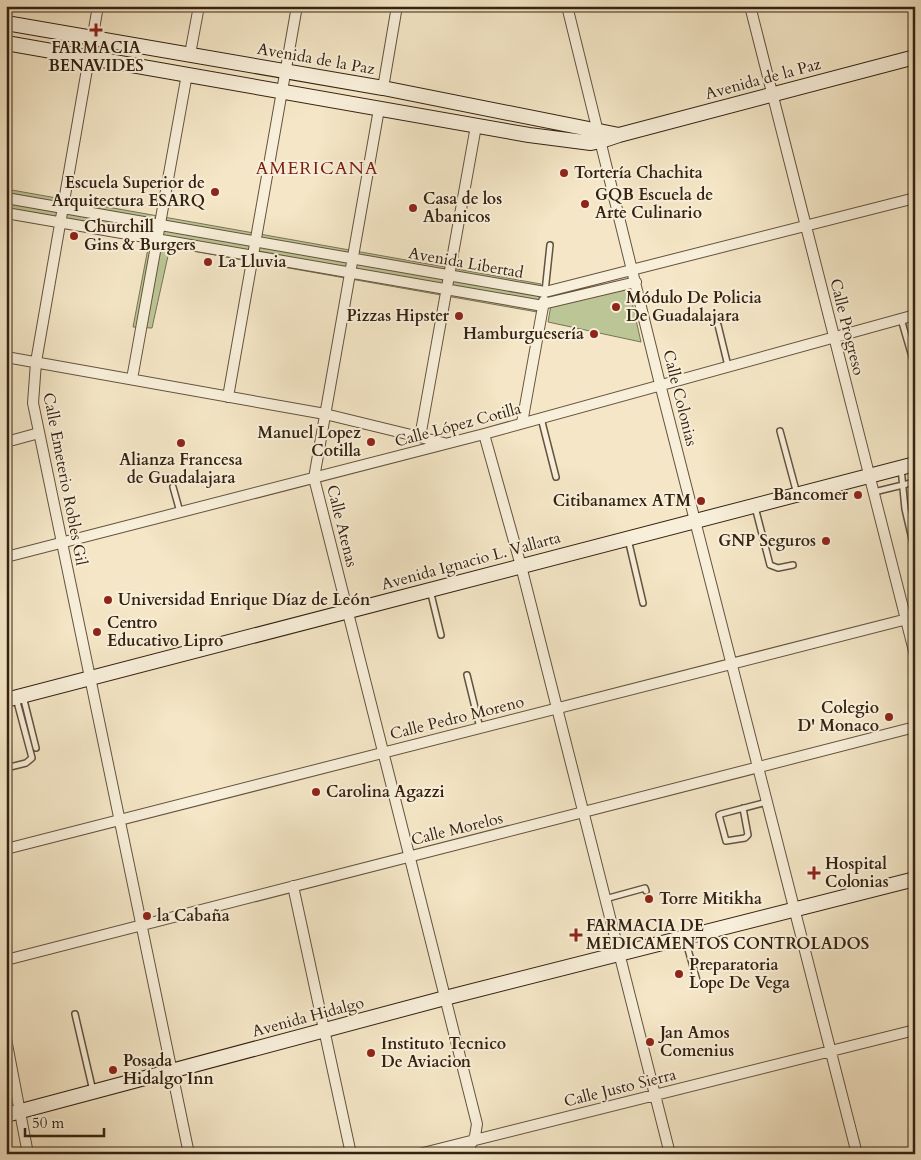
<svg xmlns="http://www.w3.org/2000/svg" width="921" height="1160" font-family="Cardo,serif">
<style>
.green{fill:#bbc595;stroke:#787453}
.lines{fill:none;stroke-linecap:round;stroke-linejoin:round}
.lane-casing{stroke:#64533e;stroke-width:8}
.street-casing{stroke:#64533e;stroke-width:12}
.secondary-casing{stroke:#342211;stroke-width:16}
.lane{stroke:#f8efda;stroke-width:5}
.street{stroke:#f8efda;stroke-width:10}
.secondary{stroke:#f8efda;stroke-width:14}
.poi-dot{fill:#8f2418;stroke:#f8efda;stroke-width:2}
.labels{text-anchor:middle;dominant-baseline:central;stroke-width:4;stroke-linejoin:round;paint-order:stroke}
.poi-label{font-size:16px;font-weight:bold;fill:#342211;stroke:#f8efda;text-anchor:start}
.street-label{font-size:16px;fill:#342211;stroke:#f8efda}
.neighbourhood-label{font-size:18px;letter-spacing:1px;fill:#7a1f14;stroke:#f8efda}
</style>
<rect width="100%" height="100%" fill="#f4e6c6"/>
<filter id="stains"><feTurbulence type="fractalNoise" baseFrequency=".004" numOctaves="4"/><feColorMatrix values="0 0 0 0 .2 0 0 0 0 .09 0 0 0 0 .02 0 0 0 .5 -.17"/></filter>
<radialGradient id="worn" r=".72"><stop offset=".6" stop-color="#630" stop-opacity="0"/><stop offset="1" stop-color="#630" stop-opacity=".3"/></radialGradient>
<path class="green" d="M6 189 541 284 537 312 170 247 152 328 133 327 149 243 6 218Z
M627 280 641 342 548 322 551 305Z"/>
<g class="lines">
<g class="lane-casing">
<path id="lane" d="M545 292 550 245
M901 319 915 367
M718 325 728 366
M541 418 556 477
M780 431 797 494
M901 468 905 509 915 552
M173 487 180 512
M874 492 915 482
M755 507 770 565 778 568 793 565
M628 539 643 603
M430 590 441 635
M467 675 480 728
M23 696 36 748
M6 768 26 763 32 758 16 698
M743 808 748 835 745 838 726 841 719 815 721 814 767 802
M605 899 645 888 646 891
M685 939 698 984
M75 1014 93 1091"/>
</g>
<g class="street-casing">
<path id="street" d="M98 6 36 362 33 403 189 1154
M567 6 660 384 857 1154
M750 6 915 655
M190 54 199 6
M383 88 397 6
M379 109 314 478 477 1124 475 1136 466 1154
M6 198 545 292 915 198
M6 213 543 306
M543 304 636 282
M6 357 325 414 444 443
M132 379 187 74
M228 397 297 6
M522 423 544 301
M484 434 521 566 670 1154
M420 437 476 126
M6 442 39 433
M6 557 484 434 915 315
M6 849 915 617
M293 886 351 1154
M6 960 915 727
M6 1039 28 1154
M419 1154 915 1030"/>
</g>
<g class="secondary-casing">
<path id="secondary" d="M6 23 383 88 619 135
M6 43 529 135 591 143 601 141 619 135 915 57
M6 700 915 464
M6 1115 445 998 915 879"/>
</g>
<use href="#lane" class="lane"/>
<use href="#street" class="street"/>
<use href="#secondary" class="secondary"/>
</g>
<g class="poi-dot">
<path d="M93.5 22.5h5v5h5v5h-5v5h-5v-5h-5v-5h5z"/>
<circle cx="564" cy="173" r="5"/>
<circle cx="215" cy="192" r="5"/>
<circle cx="585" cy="204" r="5"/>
<circle cx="413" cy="208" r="5"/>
<circle cx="74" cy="236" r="5"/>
<circle cx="208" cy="262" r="5"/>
<circle cx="616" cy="307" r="5"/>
<circle cx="459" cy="316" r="5"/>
<circle cx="594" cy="334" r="5"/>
<circle cx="371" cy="442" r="5"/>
<circle cx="181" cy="443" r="5"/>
<circle cx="858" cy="495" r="5"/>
<circle cx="701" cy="501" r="5"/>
<circle cx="826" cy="541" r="5"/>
<circle cx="108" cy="600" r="5"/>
<circle cx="97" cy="632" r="5"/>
<circle cx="889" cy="717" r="5"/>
<circle cx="316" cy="792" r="5"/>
<path d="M811.5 865.5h5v5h5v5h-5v5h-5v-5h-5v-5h5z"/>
<circle cx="649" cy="899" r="5"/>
<circle cx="147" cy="916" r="5"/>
<path d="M573.5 927.5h5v5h5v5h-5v5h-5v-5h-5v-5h5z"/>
<circle cx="679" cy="974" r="5"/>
<circle cx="650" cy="1042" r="5"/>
<circle cx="371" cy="1053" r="5"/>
<circle cx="113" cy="1070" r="5"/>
</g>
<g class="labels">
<g class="poi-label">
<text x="96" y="48" text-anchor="middle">FARMACIA<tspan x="96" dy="18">BENAVIDES</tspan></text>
<text x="574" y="173">Tortería Chachita</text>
<text x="205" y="183" text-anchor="end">Escuela Superior de<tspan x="205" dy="18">Arquitectura ESARQ</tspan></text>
<text x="595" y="195">GQB Escuela de<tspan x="595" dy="18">Arte Culinario</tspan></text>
<text x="423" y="199">Casa de los<tspan x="423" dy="18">Abanicos</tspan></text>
<text x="84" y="227">Churchill<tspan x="84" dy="18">Gins &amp; Burgers</tspan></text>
<text x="218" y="262">La Lluvia</text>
<text x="626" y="298">Módulo De Policia<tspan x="626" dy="18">De Guadalajara</tspan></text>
<text x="449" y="316" text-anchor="end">Pizzas Hipster</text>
<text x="584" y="334" text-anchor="end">Hamburguesería</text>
<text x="361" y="433" text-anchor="end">Manuel Lopez<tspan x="361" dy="18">Cotilla</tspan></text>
<text x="181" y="460" text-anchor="middle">Alianza Francesa<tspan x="181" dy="18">de Guadalajara</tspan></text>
<text x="848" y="495" text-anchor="end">Bancomer</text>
<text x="691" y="501" text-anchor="end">Citibanamex ATM</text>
<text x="816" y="541" text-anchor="end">GNP Seguros</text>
<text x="118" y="600">Universidad Enrique Díaz de León</text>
<text x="107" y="623">Centro<tspan x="107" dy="18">Educativo Lipro</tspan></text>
<text x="879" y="708" text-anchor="end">Colegio<tspan x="879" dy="18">D' Monaco</tspan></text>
<text x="326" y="792">Carolina Agazzi</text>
<text x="825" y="864">Hospital<tspan x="825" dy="18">Colonias</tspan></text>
<text x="659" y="899">Torre Mitikha</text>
<text x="157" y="916">la Cabaña</text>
<text x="586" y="926">FARMACIA DE<tspan x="586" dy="18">MEDICAMENTOS CONTROLADOS</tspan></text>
<text x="689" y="965">Preparatoria<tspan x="689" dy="18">Lope De Vega</tspan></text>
<text x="660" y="1033">Jan Amos<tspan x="660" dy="18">Comenius</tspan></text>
<text x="381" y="1044">Instituto Tecnico<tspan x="381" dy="18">De Aviacion</tspan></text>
<text x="123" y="1061">Posada<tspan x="123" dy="18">Hidalgo Inn</tspan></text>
</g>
<g class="street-label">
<text transform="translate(316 59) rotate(10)">Avenida de la Paz</text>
<text transform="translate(763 79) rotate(-15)">Avenida de la Paz</text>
<text transform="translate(466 263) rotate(10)">Avenida Libertad</text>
<text transform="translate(847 327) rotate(76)">Calle Progreso</text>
<text transform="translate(680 398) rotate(76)">Calle Colonias</text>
<text transform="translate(458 425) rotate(-15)">Calle López Cotilla</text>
<text transform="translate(65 479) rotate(79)">Calle Emeterio Robles Gil</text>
<text transform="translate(342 526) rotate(76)">Calle Atenas</text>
<text transform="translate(471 561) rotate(-15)">Avenida Ignacio L. Vallarta</text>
<text transform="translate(457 718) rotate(-14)">Calle Pedro Moreno</text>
<text transform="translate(457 829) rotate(-14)">Calle Morelos</text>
<text transform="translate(308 1017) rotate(-15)">Avenida Hidalgo</text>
<text transform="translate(620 1088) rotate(-14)">Calle Justo Sierra</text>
</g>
<g class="neighbourhood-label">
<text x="317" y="168">AMERICANA</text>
</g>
</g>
<rect width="921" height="1160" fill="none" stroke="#f4e6c6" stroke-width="25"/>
<rect x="8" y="8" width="906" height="1145" fill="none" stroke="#342211" stroke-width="2.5"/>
<rect x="12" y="12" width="896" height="1135" fill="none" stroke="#342211"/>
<path d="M25 1128v8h79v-8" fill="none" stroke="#342211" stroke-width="2.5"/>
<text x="32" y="1128" font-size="15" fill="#342211" stroke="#f8efda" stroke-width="4" paint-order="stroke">50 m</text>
<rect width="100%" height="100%" filter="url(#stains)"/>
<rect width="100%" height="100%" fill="url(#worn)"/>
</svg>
